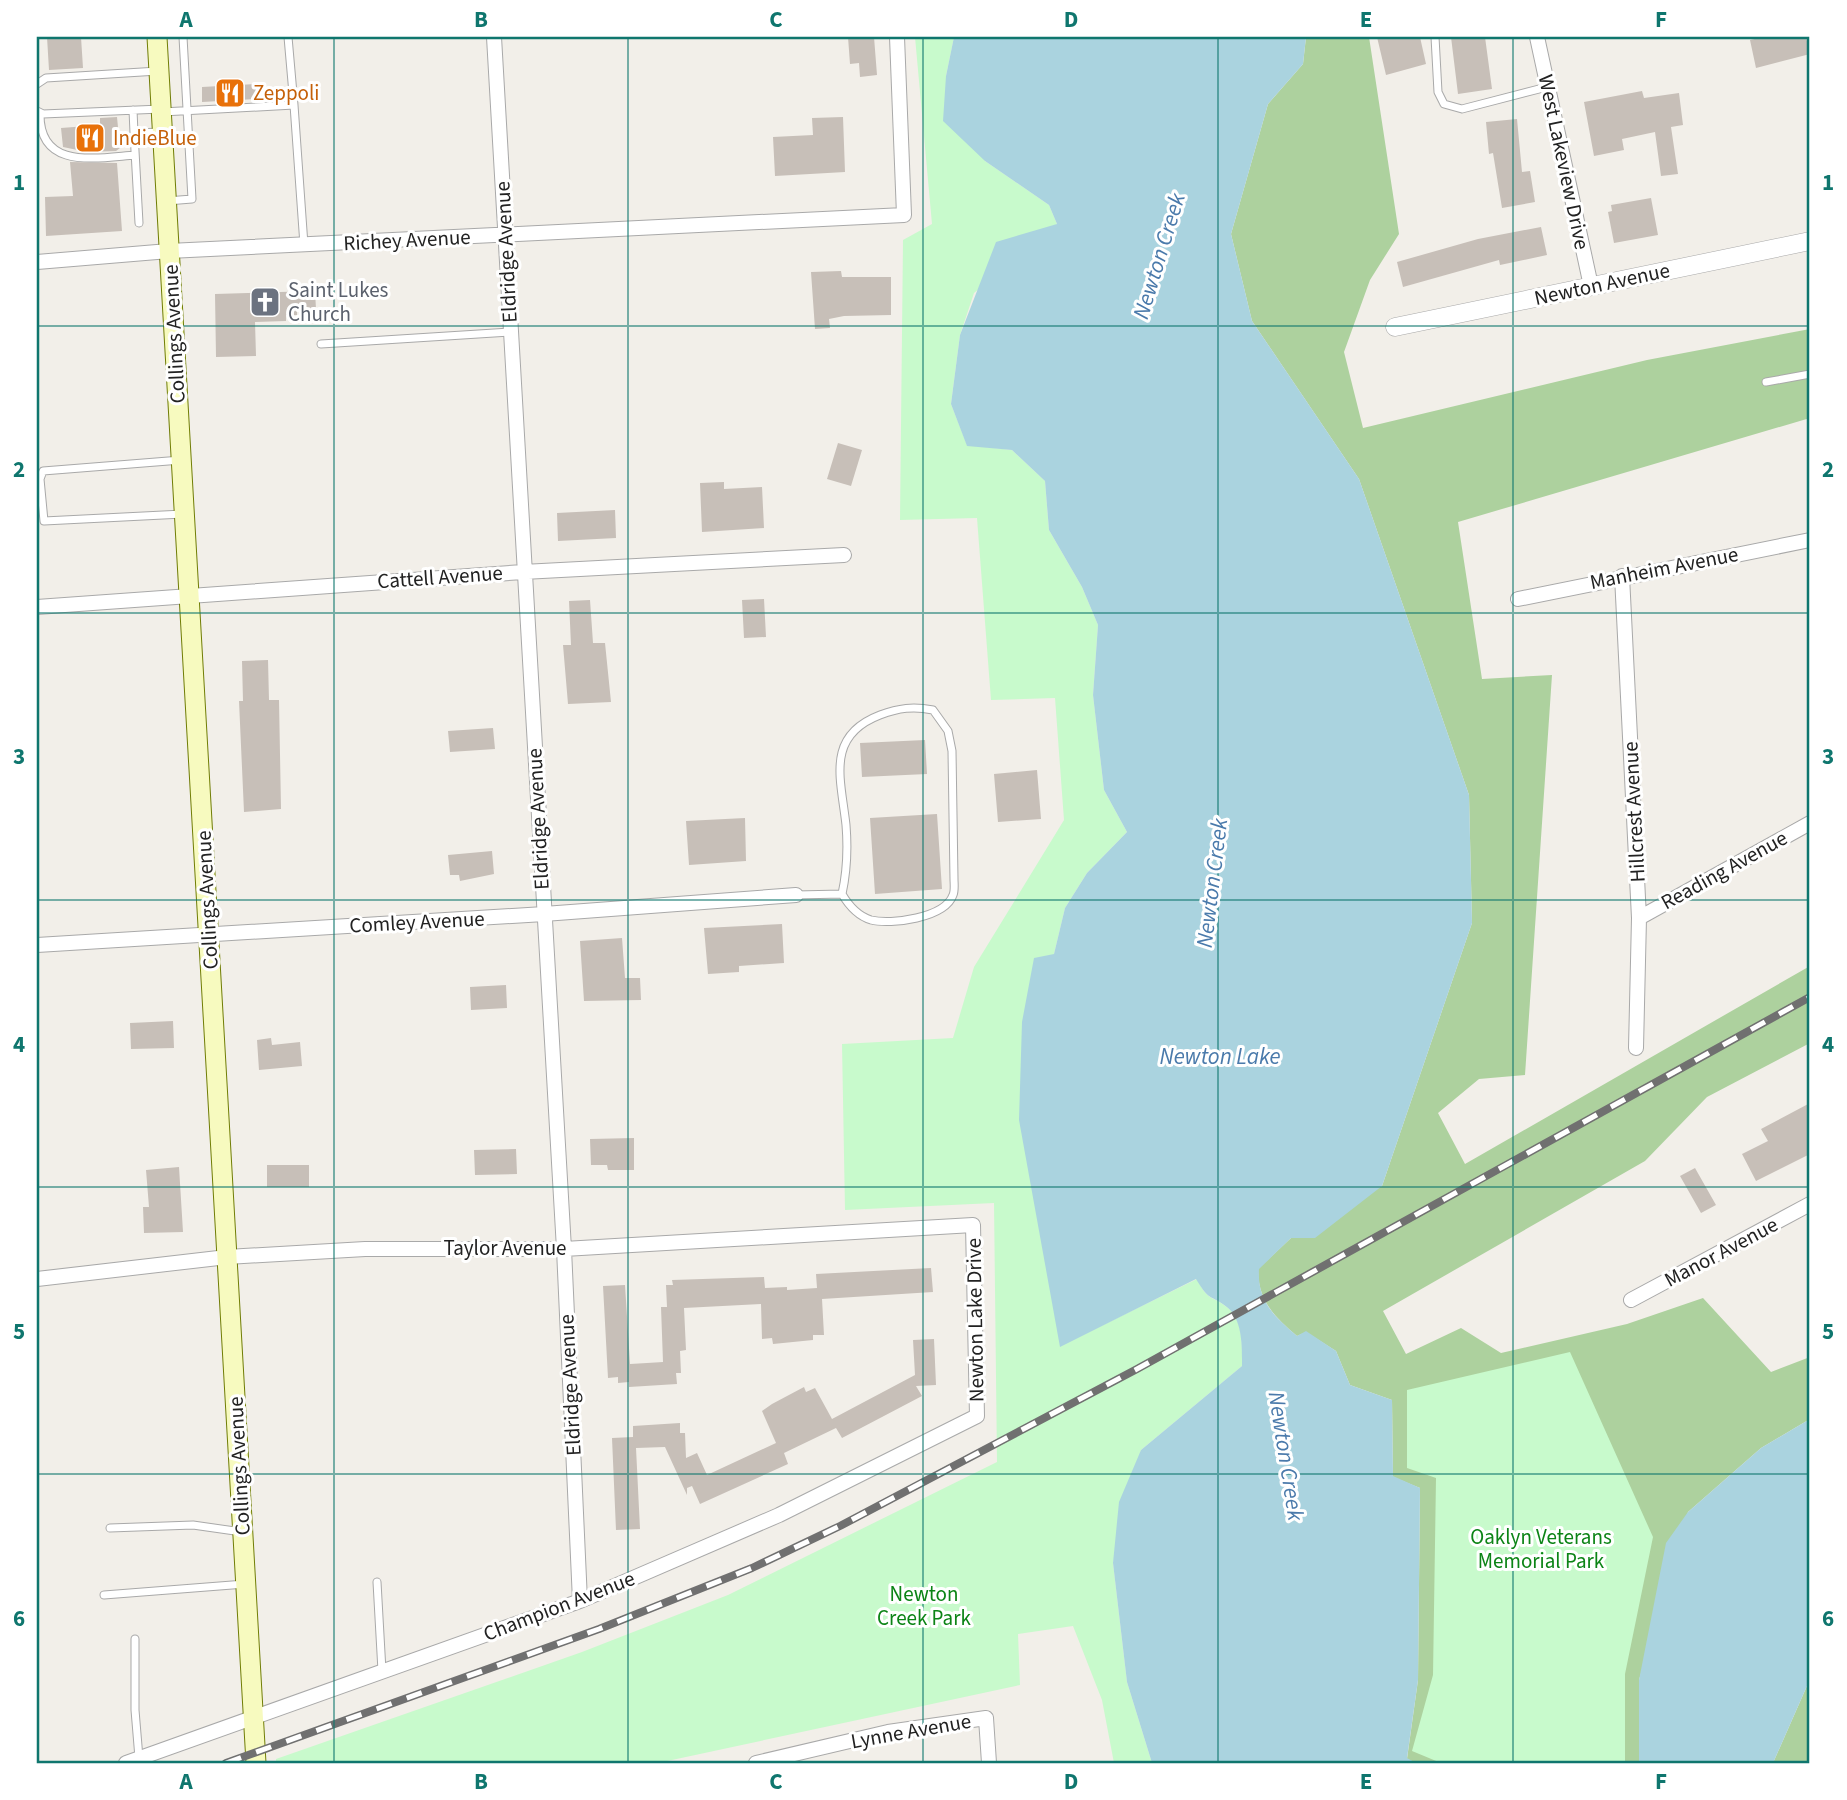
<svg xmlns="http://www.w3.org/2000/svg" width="1847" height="1800" font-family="'Source Sans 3',sans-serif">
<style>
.forest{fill:#add19e}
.park{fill:#c8facc}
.water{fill:#aad3df}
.building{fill:#c7bfb8}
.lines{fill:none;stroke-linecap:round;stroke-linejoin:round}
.service-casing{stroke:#a9a9a9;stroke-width:9}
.minor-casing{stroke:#a9a9a9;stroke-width:16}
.tertiary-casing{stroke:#a9a9a9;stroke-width:19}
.secondary-casing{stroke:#707d05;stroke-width:21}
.service{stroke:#fff;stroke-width:7}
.minor{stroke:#fff;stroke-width:14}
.tertiary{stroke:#fff;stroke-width:18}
.secondary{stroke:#f7fabf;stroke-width:19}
.rail-casing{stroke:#707070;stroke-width:8}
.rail{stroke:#fff;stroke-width:5;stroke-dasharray:16;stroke-linecap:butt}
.grid{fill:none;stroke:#0f766e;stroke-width:2;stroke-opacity:0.55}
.labels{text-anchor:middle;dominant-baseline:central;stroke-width:6;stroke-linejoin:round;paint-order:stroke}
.food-label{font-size:21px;fill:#c56008;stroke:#fff;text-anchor:start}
.street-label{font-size:21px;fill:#222;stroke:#fff}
.worship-label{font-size:21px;fill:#5b616d;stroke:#fff;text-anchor:start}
.park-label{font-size:21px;fill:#0c8416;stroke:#fff}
.water-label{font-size:23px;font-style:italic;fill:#4a7aab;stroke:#fff}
.neatline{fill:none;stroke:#0f766e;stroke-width:2.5}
.grid-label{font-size:23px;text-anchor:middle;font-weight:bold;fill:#0f766e}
</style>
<rect width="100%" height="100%" fill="#f2efe9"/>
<path class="forest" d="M1306 37H1369L1399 234 1370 280 1344 352 1363 428 1647 360 1810 329V418L1458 522 1482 679 1552 675 1525 1075 1479 1079 1438 1113 1465 1164 1810 966V1043L1707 1097 1645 1161 1383 1311 1406 1354 1461 1328 1501 1353 1627 1324 1703 1298 1771 1372 1810 1357V1419L1761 1448 1688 1512 1639 1680V1763H1416L1407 1759 1418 1680 1420 1488 1393 1477 1392 1400 1350 1385 1336 1351 1306 1332 1297 1336C1274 1316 1258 1301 1258 1269L1291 1238 1382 1186 1472 923 1469 795 1359 479 1252 321 1231 234 1268 104 1303 64Z
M1810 1679V1763H1773Z"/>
<path class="park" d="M915 37H954L946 76 985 161 1049 205 1057 224 974 293 960 335 951 404 967 445 1012 450 1045 481 1049 530 1082 587 1098 625 1093 695 1104 790 1127 832 1087 873 1065 908 1054 954 1060 1346 1197 1279C1209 1303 1211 1294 1228 1308 1244 1321 1242 1347 1242 1366L1141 1450 1113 1563 1127 1682 1152 1763H1114L1102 1700 1073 1626 1018 1634 1020 1685 658 1763H276V1759L582 1652 728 1595 997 1462 994 1203 845 1210 842 1044 953 1038 974 967 1064 820 1055 698 991 700 977 518 900 520 903 240 932 224Z
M1570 1352 1653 1537 1625 1674V1763H1441L1412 1751 1433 1675 1436 1478 1407 1468V1390Z"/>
<path class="water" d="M954 37H1306L1303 64 1268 104 1231 234 1252 321 1359 479 1469 795 1472 923 1382 1186 1315 1238H1291L1259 1269C1257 1301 1274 1316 1297 1336L1306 1331 1336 1351 1350 1385 1392 1400 1393 1476 1420 1488 1418 1680 1407 1758 1416 1763H1152L1127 1682 1113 1563 1119 1502 1141 1450 1242 1366C1242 1348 1243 1321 1228 1308 1210 1293 1211 1304 1196 1279L1060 1347 1019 1120 1022 1022 1034 958 1054 954 1065 908 1087 873 1127 832 1104 790 1093 695 1098 625 1082 587 1049 530 1045 481 1012 450 967 446 951 404 960 335 996 242 1057 224 1049 205 985 161 943 121 946 76Z
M1810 1419V1679L1773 1763H1639V1680L1666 1543 1688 1512 1761 1448Z"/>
<path class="building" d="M47 37H81L83 68 49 70Z
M848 37H874L877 75 860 77 859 63 850 64Z
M1377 37H1420L1426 64 1386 75Z
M1451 37H1485L1492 89 1458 94Z
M1764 37H1806L1810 54 1756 68 1750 40Z
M257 84 258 99 202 102V87Z
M1642 91 1644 98 1679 93 1683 125 1671 127 1678 174 1661 176 1655 132 1622 139 1624 150 1594 156 1584 102Z
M117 117 120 148 116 151 87 152 63 147 61 128 100 125V118Z
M843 117 845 172 775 176 773 137 813 135 812 118Z
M1517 119 1522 172 1530 171 1535 202 1502 208 1493 153 1489 154 1486 122Z
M70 162 117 163 122 231 46 236 45 197 73 196Z
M1651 198 1658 235 1614 243 1608 212 1612 211 1611 205Z
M1541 227 1547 255 1500 265 1499 260 1403 287 1397 262 1478 239Z
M841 271 842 277H891V315L844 316 829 319 830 328 815 329 811 272Z
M315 291 316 309H297V315H286V321L255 322 256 356 216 357 215 294Z
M838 443 862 450 851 486 827 479Z
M724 482V489L762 487 764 528 702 532 700 483Z
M615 510 616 538 558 541 557 513Z
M764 599 766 637 744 638 742 600Z
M590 600 593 643H605L611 702 568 704 563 645H571L569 601Z
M268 660 269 700H279L281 809 244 812 239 701H243L242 661Z
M493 728 495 749 450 752 448 731Z
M925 740 927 774 862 777 860 743Z
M1037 770 1041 819 998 822 994 774Z
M937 814 942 889 875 894 870 818Z
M745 818 746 861 689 865 686 821Z
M492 851 494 874 460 881 459 875H450L448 855Z
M782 924 784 963 739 966V972L708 974 704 928Z
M622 938 625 978H640L641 1000 584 1001 580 941Z
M506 985 507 1008 471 1010 470 987Z
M173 1021 174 1048 131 1049 130 1023Z
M271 1038 272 1045 300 1042 302 1066 259 1070 257 1040Z
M1810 1103V1154L1756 1181 1742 1154 1768 1141 1761 1129Z
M634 1138V1170H608L607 1165H591L590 1139Z
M516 1149 517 1174 475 1175 474 1150Z
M267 1165H309V1187H267Z
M179 1167 183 1232 144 1233 143 1207H149L146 1170Z
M1695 1168 1716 1205 1701 1213 1680 1176Z
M931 1268 933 1292 822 1299 824 1335H813V1340L773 1344 772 1338 762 1339 761 1304 684 1308 686 1350 680 1351 681 1373H676L677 1384 629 1387V1382L618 1383V1377L608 1378 603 1286 625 1285 630 1364 647 1363 663 1362 661 1307H667L666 1285H673L672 1280 764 1277 765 1288 787 1287V1290L817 1288 816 1274Z
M934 1339 936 1385 916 1386 922 1396 842 1438 836 1428 784 1453 788 1464 700 1504 692 1486 687 1488V1495L665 1447 636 1448 640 1529 616 1530 612 1438 633 1437V1426L680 1423V1433H685L686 1458 697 1453 707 1475 776 1443 762 1411 772 1404 804 1387 806 1392 815 1388 832 1419 915 1375 913 1340Z"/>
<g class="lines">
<g class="service-casing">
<path id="service" d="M1435 37 1438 92 1444 104 1462 109 1547 87
M37 84 46 78 158 71
M294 105 304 245
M133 110 134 133 162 132
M37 111 43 114 161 109
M162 112 294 105 288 37
M40 113C39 170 95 158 135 155
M134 133 139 223
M167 201 192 199 183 37
M321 344 510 332
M1766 382 1810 374
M181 460 43 471 40 479 44 521 183 514
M796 895 842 894C849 906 858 916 871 920 891 925 945 918 953 895 955 891 954 883 954 879L952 751 948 731 933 710C913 706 899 708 880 715 825 736 841 779 846 825 848 849 847 871 842 894
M110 1528 193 1525 242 1532
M377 1582 382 1671
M104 1595 245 1584
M135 1639V1710L139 1758"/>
</g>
<g class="minor-casing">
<path id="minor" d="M494 37 564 1249 580 1601
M1537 37 1591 286
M37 262 169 251 904 215 897 37
M1622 576 1639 918 1636 1048
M1518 599 1810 540
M37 607 523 572 844 555
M1639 918 1810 823
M37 945 544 914 796 895
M37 1279 227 1257 365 1249H564L973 1225 977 1416 779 1515 580 1601 126 1763
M1631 1300 1810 1204
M756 1763 888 1732 986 1718 989 1763"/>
</g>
<g class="tertiary-casing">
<path id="tertiary" d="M1395 327 1810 241"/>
</g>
<g class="secondary-casing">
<path id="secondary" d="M157 37 256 1763"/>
</g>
<use href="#service" class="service"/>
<use href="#minor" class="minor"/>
<use href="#tertiary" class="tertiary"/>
<use href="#secondary" class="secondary"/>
<g class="rail-casing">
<path id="rail" d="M226 1763 599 1629 752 1568 840 1526 1137 1369 1810 997"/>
</g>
<use href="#rail" class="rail"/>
</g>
<path class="grid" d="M334 37V1763M628 37V1763M923 37V1763M1218 37V1763M1513 37V1763M37 326H1810M37 613H1810M37 900H1810M37 1187H1810M37 1474H1810"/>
<defs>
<g id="restaurant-square" transform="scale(1.575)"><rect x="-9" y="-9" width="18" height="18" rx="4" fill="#e8710a" stroke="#fff"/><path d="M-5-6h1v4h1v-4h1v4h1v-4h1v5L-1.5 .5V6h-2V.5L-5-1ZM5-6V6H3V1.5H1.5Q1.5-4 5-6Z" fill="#fff"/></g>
<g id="church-square" transform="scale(1.575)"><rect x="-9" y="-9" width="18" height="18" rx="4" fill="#6b7280" stroke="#fff"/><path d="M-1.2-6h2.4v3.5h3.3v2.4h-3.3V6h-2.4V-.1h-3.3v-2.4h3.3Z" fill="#fff"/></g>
</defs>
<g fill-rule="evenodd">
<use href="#restaurant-square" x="230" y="93"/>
<use href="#restaurant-square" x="90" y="138"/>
<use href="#church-square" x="265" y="302"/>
</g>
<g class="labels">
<g class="food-label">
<text x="253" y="93">Zeppoli</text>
<text x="113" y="138">IndieBlue</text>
</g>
<g class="street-label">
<text transform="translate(1564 162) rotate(78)">West Lakeview Drive</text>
<text transform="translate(407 240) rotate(-3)">Richey Avenue</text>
<text transform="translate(506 252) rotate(-93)">Eldridge Avenue</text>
<text transform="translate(1602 284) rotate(-12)">Newton Avenue</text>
<text transform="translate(174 334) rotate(-93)">Collings Avenue</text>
<text transform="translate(1664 568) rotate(-11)">Manheim Avenue</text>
<text transform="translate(440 577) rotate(-4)">Cattell Avenue</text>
<text transform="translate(1634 812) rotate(-93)">Hillcrest Avenue</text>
<text transform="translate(538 819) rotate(-93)">Eldridge Avenue</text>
<text transform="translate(1724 870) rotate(-29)">Reading Avenue</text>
<text transform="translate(207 900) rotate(-93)">Collings Avenue</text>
<text transform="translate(417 922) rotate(-3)">Comley Avenue</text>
<text x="505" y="1248">Taylor Avenue</text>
<text transform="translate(1721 1252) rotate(-28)">Manor Avenue</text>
<text transform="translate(975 1320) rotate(-91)">Newton Lake Drive</text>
<text transform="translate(570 1385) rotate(-93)">Eldridge Avenue</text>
<text transform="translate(239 1466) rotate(-93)">Collings Avenue</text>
<text transform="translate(559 1606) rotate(-21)">Champion Avenue</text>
<text transform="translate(911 1731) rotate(-10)">Lynne Avenue</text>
</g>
<g class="worship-label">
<text x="288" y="290">Saint Lukes<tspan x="288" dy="24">Church</tspan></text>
</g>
<g class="park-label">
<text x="1541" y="1537">Oaklyn Veterans<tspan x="1541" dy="24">Memorial Park</tspan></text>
<text x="924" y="1594">Newton<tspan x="924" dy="24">Creek Park</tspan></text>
</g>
<g class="water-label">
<text transform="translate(1159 256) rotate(-73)">Newton Creek</text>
<text transform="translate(1212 883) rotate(-83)">Newton Creek</text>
<text x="1220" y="1056">Newton Lake</text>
<text transform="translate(1286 1456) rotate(81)">Newton Creek</text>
</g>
</g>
<rect width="1847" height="1800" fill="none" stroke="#ffffff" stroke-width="77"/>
<rect x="38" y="38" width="1770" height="1724" class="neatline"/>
<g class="grid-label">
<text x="186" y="27">A</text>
<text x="481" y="27">B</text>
<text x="776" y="27">C</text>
<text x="1071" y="27">D</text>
<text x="1366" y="27">E</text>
<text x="1661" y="27">F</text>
<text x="19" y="190">1</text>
<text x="1828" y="190">1</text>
<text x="19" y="477">2</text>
<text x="1828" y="477">2</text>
<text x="19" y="764">3</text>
<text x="1828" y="764">3</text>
<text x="19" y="1052">4</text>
<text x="1828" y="1052">4</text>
<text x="19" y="1339">5</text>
<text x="1828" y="1339">5</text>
<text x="19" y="1626">6</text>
<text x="1828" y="1626">6</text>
<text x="186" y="1789">A</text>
<text x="481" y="1789">B</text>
<text x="776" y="1789">C</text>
<text x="1071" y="1789">D</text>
<text x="1366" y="1789">E</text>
<text x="1661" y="1789">F</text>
</g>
</svg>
